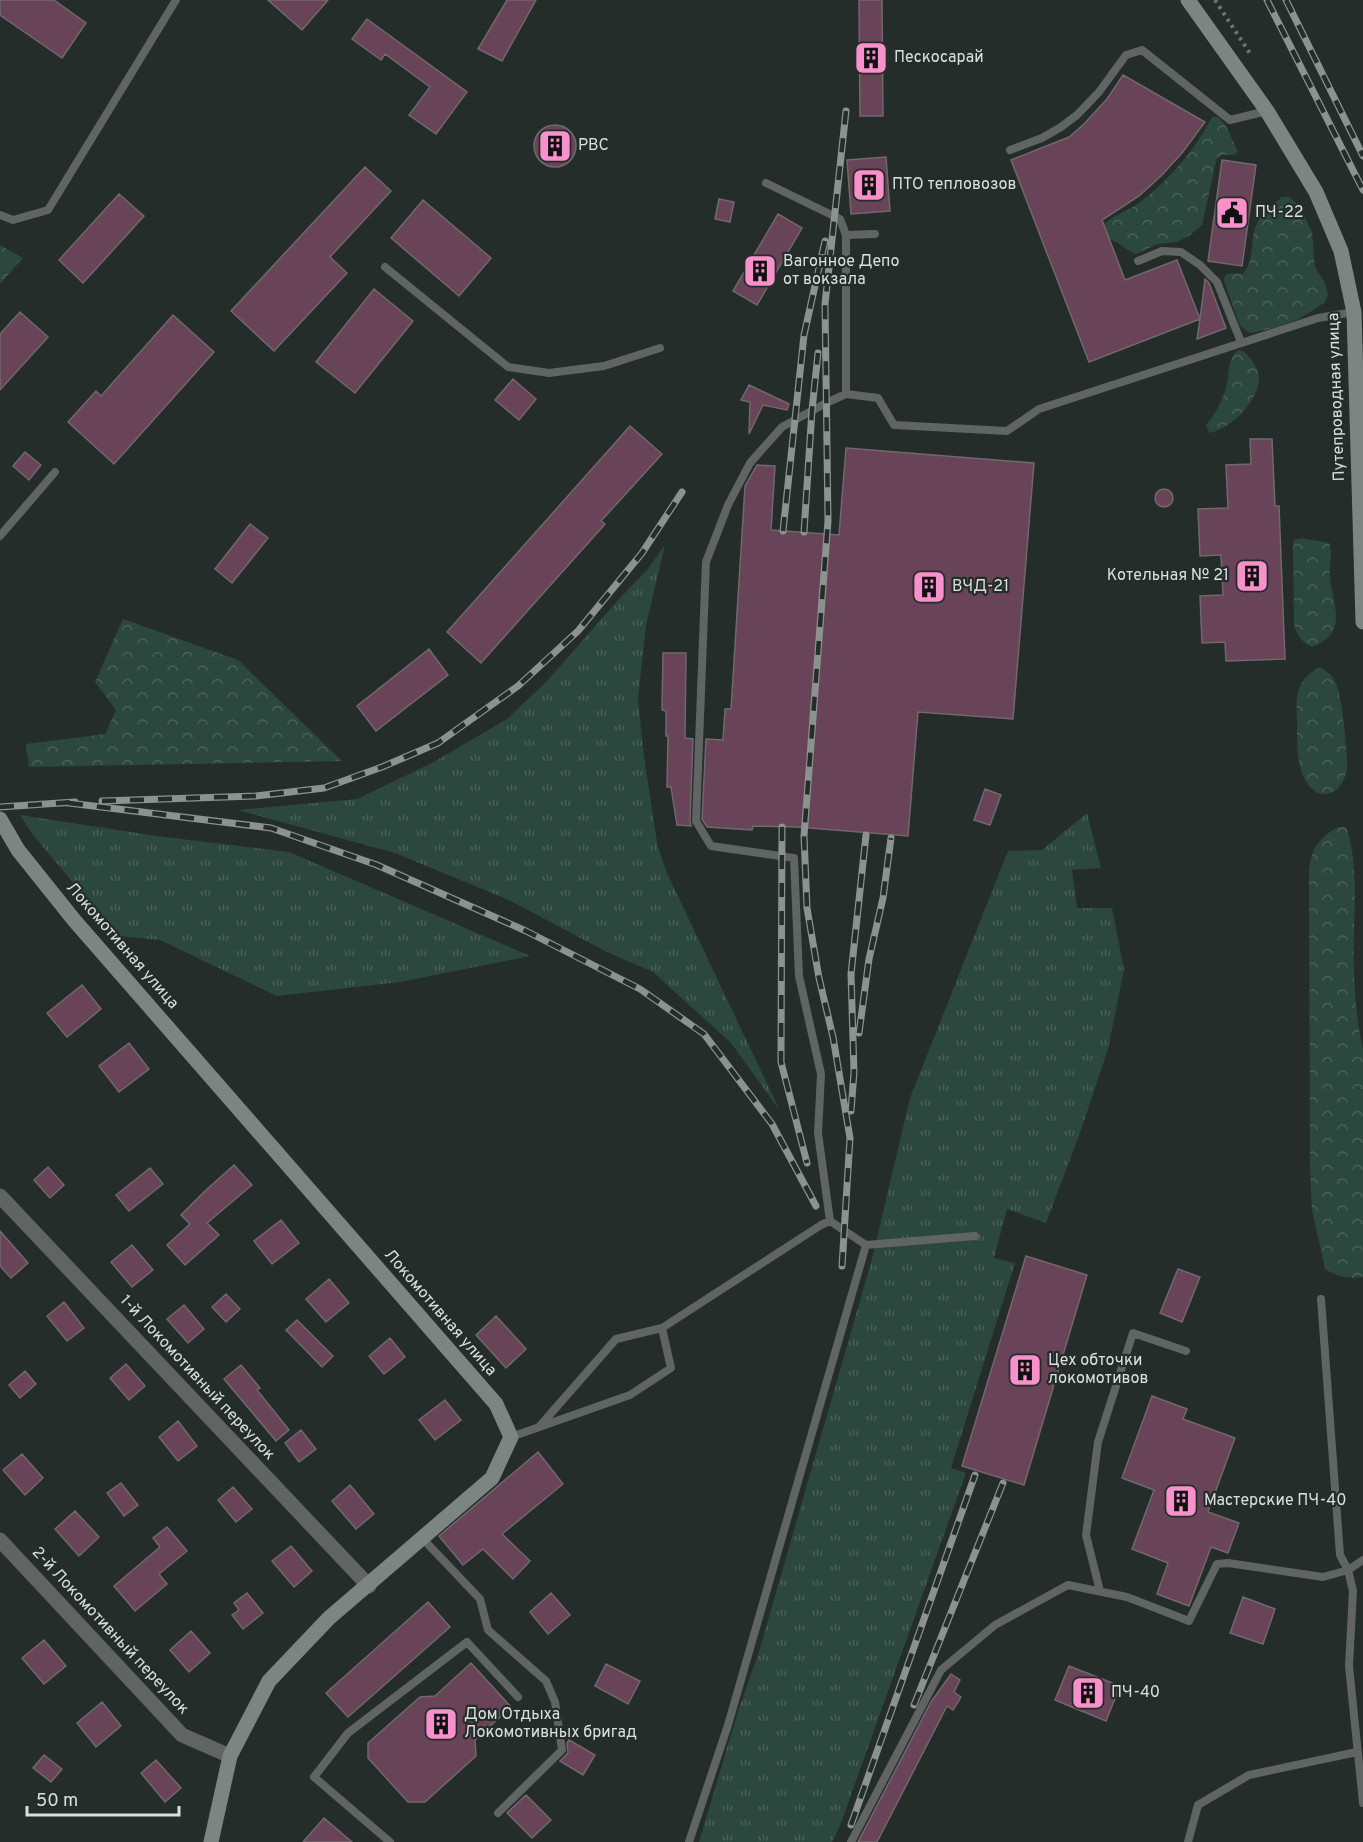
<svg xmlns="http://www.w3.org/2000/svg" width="1363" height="1842" font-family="Overpass,sans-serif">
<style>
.grass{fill:url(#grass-tufts)}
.forest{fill:url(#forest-crowns)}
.building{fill:#694358;stroke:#71686c;stroke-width:1.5}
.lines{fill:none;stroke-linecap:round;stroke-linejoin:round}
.path{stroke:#6d7472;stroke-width:4;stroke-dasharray:3 4.5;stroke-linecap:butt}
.lane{stroke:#606463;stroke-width:8}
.street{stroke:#606463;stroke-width:15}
.secondary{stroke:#7d8582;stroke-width:15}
.rail-casing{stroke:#8b928f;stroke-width:7}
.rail{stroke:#242d2a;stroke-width:4.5;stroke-dasharray:14;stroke-linecap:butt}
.labels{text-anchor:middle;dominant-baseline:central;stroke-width:4.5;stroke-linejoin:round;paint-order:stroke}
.poi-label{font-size:16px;fill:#dbe0de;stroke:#242d2a;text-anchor:start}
.street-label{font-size:16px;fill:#dbe0de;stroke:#242d2a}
</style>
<defs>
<pattern id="grass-tufts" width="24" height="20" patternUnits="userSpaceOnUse" patternTransform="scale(1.5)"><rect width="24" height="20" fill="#2c473e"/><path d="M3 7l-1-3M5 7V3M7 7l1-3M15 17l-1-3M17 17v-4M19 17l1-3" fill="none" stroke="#4a6159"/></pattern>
<pattern id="forest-crowns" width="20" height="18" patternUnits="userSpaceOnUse" patternTransform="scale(1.5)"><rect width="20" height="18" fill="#2c473e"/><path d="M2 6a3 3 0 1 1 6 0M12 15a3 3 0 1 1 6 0" fill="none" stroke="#4a6159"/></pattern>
</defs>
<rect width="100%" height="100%" fill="#242d2a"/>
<path class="grass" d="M665 545 646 625 638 699 644 757 658 848 667 873 780 1111 731 1043 653 972 607 952 509 900 395 853 238 810 357 799 434 762 507 719 547 681 619 599 647 570Z
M1087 813 1101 868 1072 870 1077 908H1112L1124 969 1108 1049 1081 1130 1046 1223 1007 1209 994 1258 1015 1263 951 1468 966 1473 841 1823 832 1842H699L739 1708 758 1655 872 1259 910 1098 1008 851 1042 850Z
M20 815 157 836 289 852 530 956 400 982 277 996 160 940 118 936 33 835Z"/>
<path class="forest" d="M1212 117H1218L1226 126 1238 152 1234 155H1223L1217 158 1202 225 1189 236 1177 242 1158 244 1136 254C1125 251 1122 242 1108 239L1100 229C1108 217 1127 212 1139 203 1169 180 1195 150 1212 117Z
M1282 197H1289L1295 202 1303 213 1312 232 1315 267 1325 283 1328 295 1324 303 1299 319 1274 328 1250 333 1240 326 1224 281 1225 275 1232 273 1243 274C1256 257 1249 243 1256 225 1261 213 1273 205 1282 197Z
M0 245 23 258 0 284Z
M1238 350 1245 352C1252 360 1260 370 1259 381 1256 403 1231 429 1209 433L1206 425C1214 415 1221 404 1225 391 1231 375 1225 363 1238 350Z
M1301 538 1329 543C1333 553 1329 565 1330 576 1333 606 1349 633 1312 647 1302 642 1297 636 1294 624L1293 550 1294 540Z
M123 619 238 660 342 761 29 767 26 744 105 734 116 710 95 682Z
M1320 667C1328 672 1332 675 1336 683 1342 696 1348 756 1347 770 1346 774 1344 780 1342 783 1338 790 1331 795 1323 794 1295 789 1297 743 1297 722 1296 696 1295 680 1320 667Z
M1338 827H1346C1357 856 1355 898 1354 929 1353 970 1354 1009 1363 1049V1277C1348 1279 1338 1277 1325 1269L1312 1210 1310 1168 1309 869C1313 846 1318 839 1338 827Z"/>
<path class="building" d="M0 0H54L86 23 62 58 0 15Z
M268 0H328L302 30Z
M507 0H536L502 61 478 49Z
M859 0H882L883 116H860Z
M367 19 467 92 436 134 409 115 430 87 385 54 381 60 352 39Z
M1123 75 1205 122 1182 153 1161 176 1139 196 1102 220 1125 280 1177 260 1200 319 1205 279 1209 283 1226 328 1197 339 1200 319 1089 362 1011 160 1069 137 1084 124 1107 99Z
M534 146a21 21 0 1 1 42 0a21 21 0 1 1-42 0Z
M886 157 890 211 851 214 847 160Z
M1222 160 1256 165 1242 266 1208 261Z
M365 167 391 191 330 257 347 273 274 351 231 311Z
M119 194 144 216 83 283 59 260Z
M719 199 734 202 730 222 715 219Z
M423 200 491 258 459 296 391 238Z
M778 214 802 228 757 305 733 291Z
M374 289 413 321 355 393 316 362Z
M20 312 48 337 0 390V334Z
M173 315 214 352 114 464 68 422 96 391 101 396Z
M513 379 536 399 519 420 495 400Z
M749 385 789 404 787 410 763 405 749 434 750 402 741 400Z
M630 426 662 454 601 521 605 524 481 663 447 632Z
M1250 439H1272L1275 506H1279L1285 659 1226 661 1225 642 1202 643 1200 596 1223 595 1221 555 1200 556 1198 509 1228 508 1226 465 1251 464Z
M846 448 1034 463 1013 719 918 712 908 836 797 827 753 826 752 830 707 827 702 819 706 739 723 740 725 709H731L745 486 757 465 775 466 771 530 839 535Z
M25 452 41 465 29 480 13 466Z
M1155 498a9 9 0 1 1 18 0a9 9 0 1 1-18 0Z
M250 524 268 538 232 583 215 569Z
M429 649 448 675 376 731 357 706Z
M663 653H686L685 738 693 739 690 821 691 826 677 825 671 787H667L668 736H666V711L662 710Z
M985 789 1001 795 990 825 974 820Z
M82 985 101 1009 67 1037 47 1013Z
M129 1043 149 1069 119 1092 99 1066Z
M234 1165 252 1185 207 1223 219 1235 185 1265 167 1245 190 1224 181 1215 205 1191Z
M48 1167 64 1185 50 1198 34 1180Z
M150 1168 163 1184 129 1211 116 1195Z
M281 1220 299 1243 272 1264 254 1241Z
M0 1231 28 1263 11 1278 0 1266Z
M132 1245 153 1270 132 1287 111 1262Z
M1026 1256 1087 1275 1024 1485 962 1466Z
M1178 1269 1200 1277 1182 1322 1160 1313Z
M329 1279 349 1303 326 1322 306 1299Z
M226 1294 240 1309 226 1322 212 1307Z
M64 1302 84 1328 67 1341 47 1316Z
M184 1305 204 1329 188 1343 167 1319Z
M496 1316 526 1349 506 1368 476 1335Z
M297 1320 333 1356 322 1367 286 1330Z
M390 1338 405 1357 384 1374 369 1356Z
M126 1364 145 1386 129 1400 110 1378Z
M241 1365 260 1388 257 1390 289 1430 276 1441 224 1379Z
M25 1371 36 1384 20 1398 9 1385Z
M1152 1396 1187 1409 1183 1419 1235 1438 1208 1512 1239 1523 1228 1553 1211 1547 1189 1606 1157 1594 1168 1563 1132 1549 1154 1490 1122 1478Z
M445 1400 461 1420 435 1440 419 1420Z
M178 1421 197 1446 178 1461 159 1437Z
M301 1430 316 1449 299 1462 285 1443Z
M538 1452 563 1484 502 1534 530 1561 513 1579 483 1549 463 1565 439 1536Z
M22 1454 43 1478 25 1495 3 1470Z
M121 1483 138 1505 124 1516 107 1493Z
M350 1485 374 1514 356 1529 332 1501Z
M233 1487 252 1509 236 1522 218 1500Z
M75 1511 99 1537 79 1556 55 1529Z
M167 1527 187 1551 159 1574 167 1584 135 1611 114 1586 160 1547 153 1538Z
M291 1546 312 1571 294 1587 272 1561Z
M247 1593 263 1613 243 1629 232 1615 239 1610 234 1603Z
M551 1593 570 1615 548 1634 530 1612Z
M1243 1597 1275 1609 1263 1644 1230 1633Z
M428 1602 450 1627 348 1717 326 1693Z
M191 1631 210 1653 189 1672 170 1650Z
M44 1640 66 1666 44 1684 22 1658Z
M471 1663 511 1707 475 1740 476 1756 425 1802H408L368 1758V1743L420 1697 435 1696Z
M606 1664 640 1681 628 1704 595 1686Z
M1069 1666 1120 1686 1106 1721 1055 1700Z
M951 1674 960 1680 954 1692 961 1697 953 1710 947 1706 877 1842H858L931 1702Z
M102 1702 121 1726 96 1747 77 1723Z
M569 1740 595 1755 583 1775 560 1761 568 1753 567 1743Z
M44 1755 62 1769 51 1782 33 1768Z
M156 1760 181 1788 165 1802 141 1773Z
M526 1795 551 1820 532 1838 507 1813Z
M324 1818 352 1842H303Z"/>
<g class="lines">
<path class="path" d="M1215 0 1251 55"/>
<path class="lane" d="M1010 150 1042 138 1061 127 1077 115 1099 92 1126 55 1142 50 1230 120 1267 111
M766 183 840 219 846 235
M0 215 13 220 48 210 176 0
M1138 261 1162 251 1181 252 1200 265 1217 282 1241 342
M385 267 508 367 549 373 604 366 660 348
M846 394V235L875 234
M0 536 55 472
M866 1245 975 1236
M662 1328 821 1225 830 1221
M511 1437 630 1395 671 1368 662 1328 616 1339 539 1427
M423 1539 480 1599 488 1630 546 1681 555 1702 562 1750 498 1813
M1363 1560 1348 1570 1353 1591 1349 1666 1363 1803
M1100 1591 1086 1535 1098 1442 1133 1333 1186 1351
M390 1842 314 1777 348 1733 467 1642 518 1697
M689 1842 728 1725 866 1245 830 1221 818 1133 821 1074 799 976 794 858 711 846 696 821 706 562 728 505 750 463 782 427 826 403 846 394 878 398 894 425 1007 431 1039 409 1318 318 1354 312
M851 1842 941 1670 995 1625 1068 1585 1127 1597 1189 1621 1217 1564 1228 1563 1323 1577 1348 1570 1340 1555 1321 1299
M1188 1842 1198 1805 1249 1775 1357 1752"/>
<path class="street" d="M0 1196 369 1586
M0 1540 182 1735 230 1756"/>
<path class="secondary" d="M1188 0 1267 111 1316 192 1341 251 1354 312 1363 622
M0 819 18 850 74 920 496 1404 511 1437 492 1478 329 1618 269 1681 230 1756 211 1842"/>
<g class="rail-casing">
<path id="rail" d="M1267 0 1363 190
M1286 0 1363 156
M783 531 804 335 825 241
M804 532 812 410 818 353
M102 801 256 796 324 788 382 767 438 743 518 686 578 631 642 553 682 492
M69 803 271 828 377 865 526 931 640 989 704 1034 772 1124 816 1206
M0 807 75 802
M782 827 781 1062 807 1163
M859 1033 869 959 883 898 891 838
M851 1111 854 1072 851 974 866 835
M842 1266 850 1138 833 1037 819 978 807 908 804 836 828 521 825 304 846 111
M914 1705 1003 1483
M851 1825 975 1475"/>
</g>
<use href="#rail" class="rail"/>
</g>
<defs>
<g id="building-square" transform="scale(1.725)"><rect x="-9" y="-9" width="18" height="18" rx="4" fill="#f890cb" stroke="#242d2a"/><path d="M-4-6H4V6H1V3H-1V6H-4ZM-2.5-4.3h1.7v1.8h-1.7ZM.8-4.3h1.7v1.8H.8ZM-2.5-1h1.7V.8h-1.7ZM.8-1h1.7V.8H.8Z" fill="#111"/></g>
<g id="civic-square" transform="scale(1.725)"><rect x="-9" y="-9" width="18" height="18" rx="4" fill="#f890cb" stroke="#242d2a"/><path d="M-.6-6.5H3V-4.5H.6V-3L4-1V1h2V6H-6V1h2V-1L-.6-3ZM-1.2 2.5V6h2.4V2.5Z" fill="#111"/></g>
</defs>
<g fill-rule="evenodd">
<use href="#building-square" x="871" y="58"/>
<use href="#building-square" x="555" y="146"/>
<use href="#building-square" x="869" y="185"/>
<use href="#civic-square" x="1232" y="213"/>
<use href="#building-square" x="760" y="271"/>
<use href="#building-square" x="1252" y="576"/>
<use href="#building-square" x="929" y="587"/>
<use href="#building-square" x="1025" y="1370"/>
<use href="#building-square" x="1181" y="1501"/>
<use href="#building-square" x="1088" y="1693"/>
<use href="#building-square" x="441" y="1724"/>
</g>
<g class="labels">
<g class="poi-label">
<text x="894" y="58">Пескосарай</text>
<text x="578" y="146">РВС</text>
<text x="892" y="185">ПТО тепловозов</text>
<text x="1255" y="213">ПЧ-22</text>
<text x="783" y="262">Вагонное Депо<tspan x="783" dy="18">от вокзала</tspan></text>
<text x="1229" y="576" text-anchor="end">Котельная № 21</text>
<text x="952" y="587">ВЧД-21</text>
<text x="1048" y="1361">Цех обточки<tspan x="1048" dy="18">локомотивов</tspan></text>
<text x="1204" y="1501">Мастерские ПЧ-40</text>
<text x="1111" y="1693">ПЧ-40</text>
<text x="464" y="1715">Дом Отдыха<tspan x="464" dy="18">Локомотивных бригад</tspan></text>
</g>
<g class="street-label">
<text transform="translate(1337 397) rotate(-92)">Путепроводная улица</text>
<text transform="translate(122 946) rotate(49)">Локомотивная улица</text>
<text transform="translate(440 1313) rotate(49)">Локомотивная улица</text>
<text transform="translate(197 1378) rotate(47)">1-й Локомотивный переулок</text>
<text transform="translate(110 1631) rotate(47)">2-й Локомотивный переулок</text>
</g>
</g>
<path d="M27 1806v9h152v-9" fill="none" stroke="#dbe0de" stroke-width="3"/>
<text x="36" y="1806" font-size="18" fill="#dbe0de" stroke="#242d2a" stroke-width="4.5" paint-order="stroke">50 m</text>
</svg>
